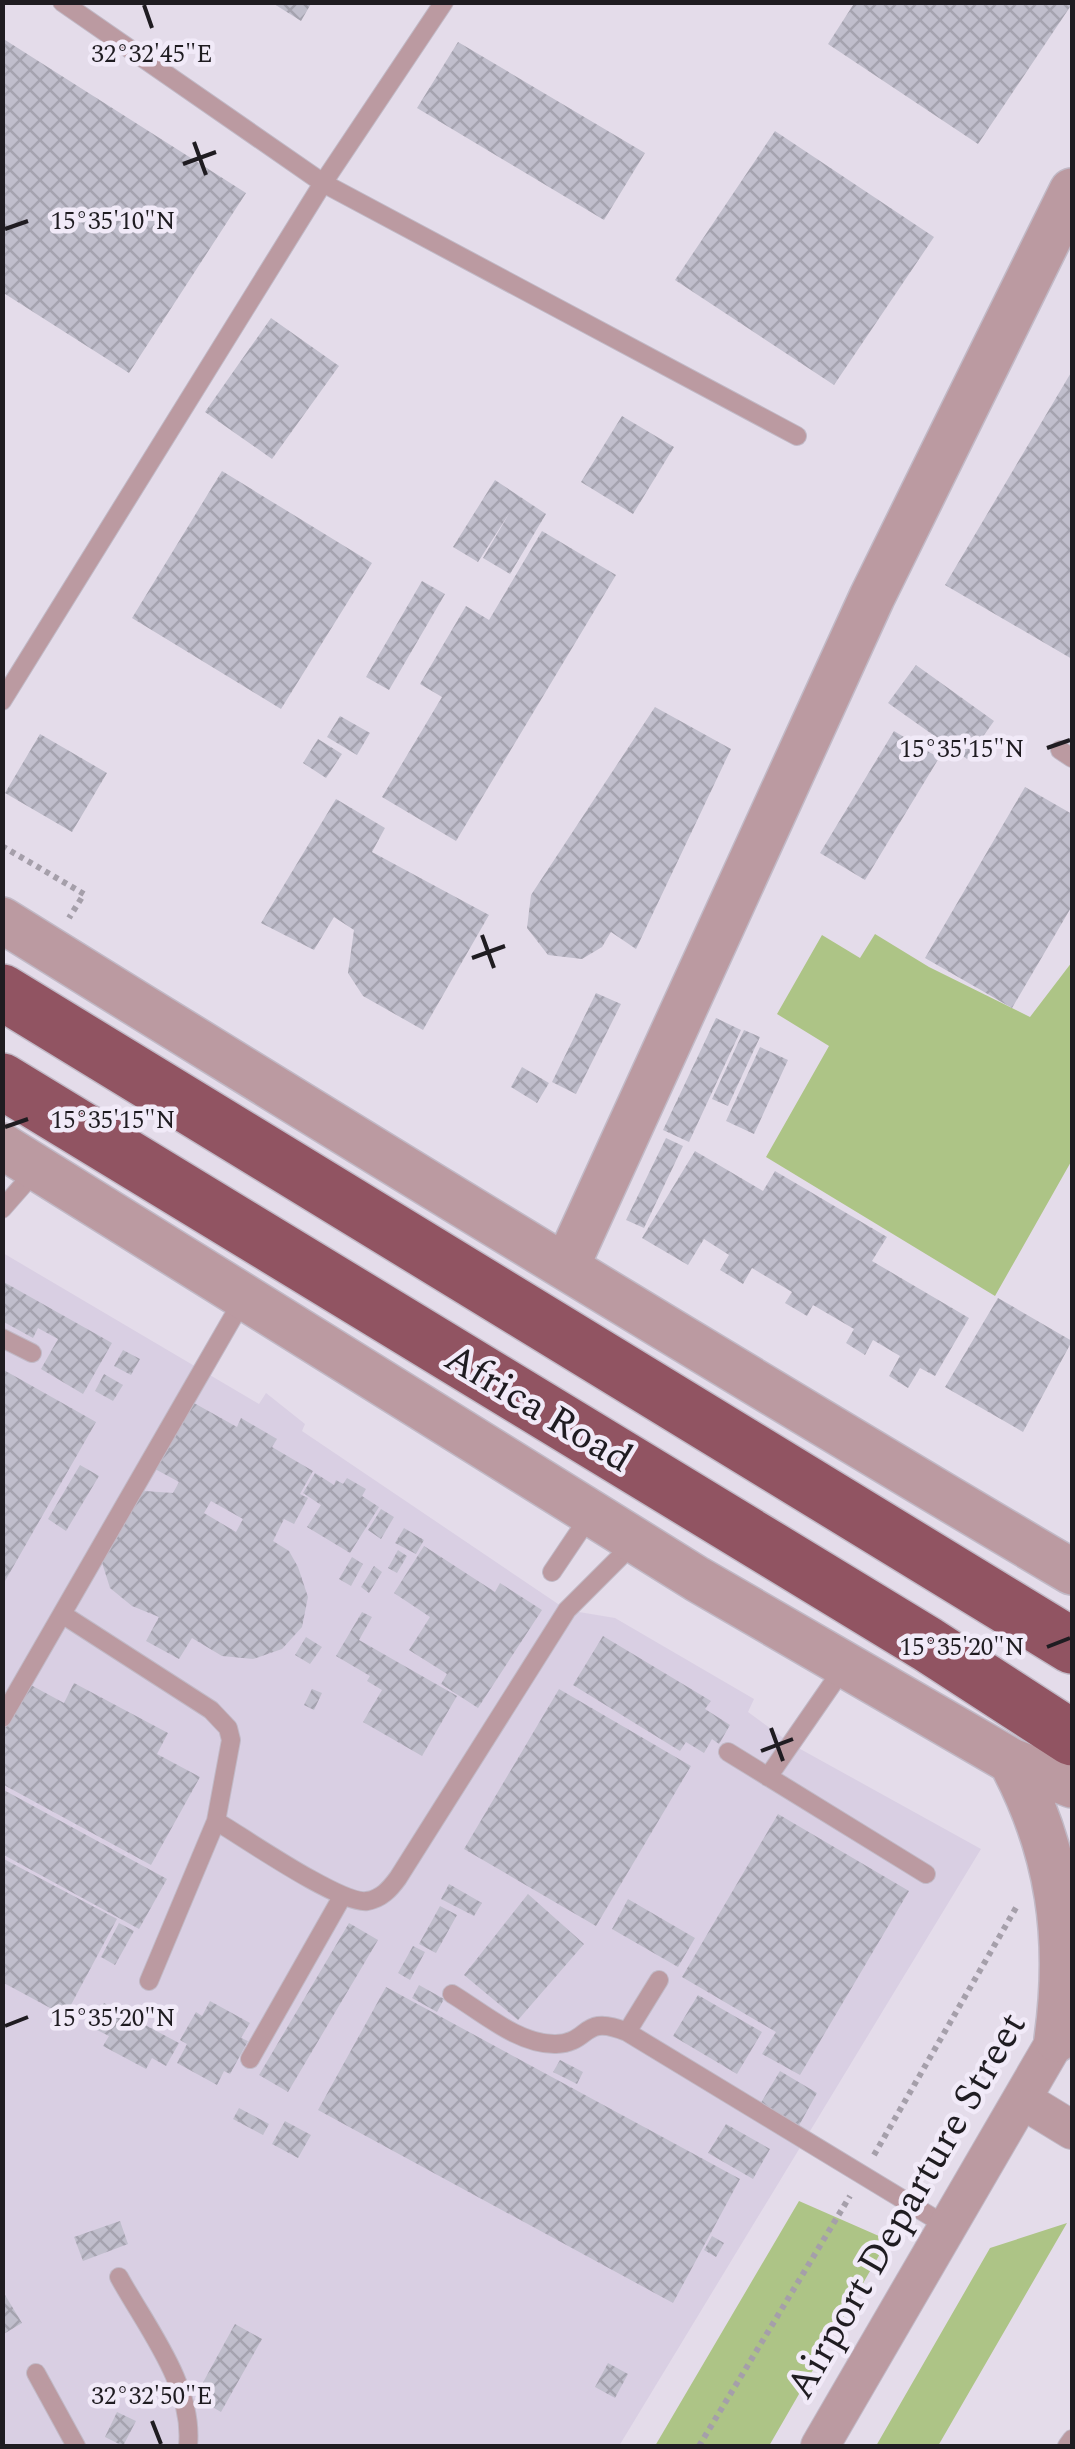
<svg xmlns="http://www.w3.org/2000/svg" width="1075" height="2449" font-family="Spectral,serif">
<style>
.built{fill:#d9cfe3}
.green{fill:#adc486}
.building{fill:url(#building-cross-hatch);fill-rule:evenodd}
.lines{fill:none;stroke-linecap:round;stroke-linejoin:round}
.service-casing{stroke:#c1b9c6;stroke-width:20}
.minor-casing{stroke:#c1b9c6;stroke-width:40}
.tertiary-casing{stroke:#c1b9c6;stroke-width:48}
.trunk-casing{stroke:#c1b9c6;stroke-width:58}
.path{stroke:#a59faa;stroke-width:6;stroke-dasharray:5 5;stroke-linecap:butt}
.service{stroke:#bb9aa1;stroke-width:18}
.minor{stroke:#bb9aa1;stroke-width:38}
.tertiary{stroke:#bb9aa1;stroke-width:45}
.trunk{stroke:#915462;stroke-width:55}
.ticks{fill:none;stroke:#1f1c21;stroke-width:4}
.labels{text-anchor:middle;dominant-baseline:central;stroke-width:9;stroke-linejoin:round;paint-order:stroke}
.street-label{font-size:40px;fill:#1f1c21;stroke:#f1eaf8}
.ticks-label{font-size:25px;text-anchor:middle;fill:#1f1c21;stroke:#f1eaf8;stroke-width:9;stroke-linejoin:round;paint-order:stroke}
</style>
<defs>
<pattern id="building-cross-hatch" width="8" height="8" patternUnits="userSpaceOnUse" patternTransform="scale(2.5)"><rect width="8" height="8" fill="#c0becc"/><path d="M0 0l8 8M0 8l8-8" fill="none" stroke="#a5a3af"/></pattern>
</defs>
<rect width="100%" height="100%" fill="#e4dcea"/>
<path class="built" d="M3 1253 259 1404 266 1393 305 1424 302 1431 567 1610 615 1618 754 1699 748 1712 793 1745 981 1849 619 2446H3Z"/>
<path class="green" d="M875 934 929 967 1030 1017 1072 962V1160L995 1296 766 1157 829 1046 777 1014 822 935 860 958Z
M799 2201 888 2240 769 2446H655Z
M1067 2223 938 2446H876L990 2248Z"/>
<path class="building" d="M271 2H312L301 21Z
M855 2H1072V4L978 144 828 44Z
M2 38 246 193 129 373 2 292Z
M458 42 645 153 604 220 417 108Z
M775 131 934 237 834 385 675 280Z
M271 318 339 366 272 459 205 412Z
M1072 371V659L945 585Z
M622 416 674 447 633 514 581 482Z
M222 471 372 563 281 709 132 618Z
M495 480 546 514 510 574 483 558 510 512 478 562 453 547Z
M542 531 616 575 456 841 382 797 442 697 420 684 466 606 489 620Z
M422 581 445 594 389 690 366 677Z
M916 665 994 721 967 759 888 703Z
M655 707 731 749 636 949 611 932 602 947 582 959 548 955 527 928 531 895Z
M340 716 370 733 357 755 327 737Z
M894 731 939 758 865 880 820 853Z
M40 734 107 773 72 832 5 793Z
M318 739 342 754 326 778 303 763Z
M1025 787 1072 814V906L1012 1008 925 958Z
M336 799 385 828 372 852 489 915 423 1030 363 996 348 973 354 930 334 917 314 950 261 923Z
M596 993 621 1004 576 1094 552 1082Z
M716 1018 741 1030 689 1142 663 1130Z
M744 1030 760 1037 728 1106 712 1099Z
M760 1047 788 1060 754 1134 726 1121Z
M522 1067 549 1083 537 1103 511 1087Z
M666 1138 683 1146 644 1228 626 1220Z
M695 1151 763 1191 775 1171 887 1237 872 1261 969 1318 935 1376 920 1368 908 1388 889 1376 900 1356 873 1340 865 1355 846 1343 854 1329 813 1305 807 1316 785 1303 792 1292 752 1268 743 1284 720 1270 729 1255 704 1239 688 1265 642 1238Z
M2 1281 112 1343 83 1394 41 1369 58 1339 38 1328 33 1338 2 1321Z
M998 1298 1072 1341 1023 1432 945 1387Z
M123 1350 140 1359 131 1375 114 1366Z
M2 1369 96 1422 5 1581 2 1580Z
M104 1374 123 1385 113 1401 95 1391Z
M194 1403 237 1427 241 1418 277 1439 272 1447 313 1471 300 1494 308 1498 294 1524 284 1519 273 1541 289 1551 298 1567 308 1597 302 1627 282 1649 253 1659 222 1656 192 1638 179 1659 146 1641 159 1617 132 1606 110 1588 98 1550 125 1503 145 1491 173 1493 179 1482 155 1469ZM211 1501 243 1519 236 1532 204 1513Z
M80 1465 99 1476 66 1531 48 1519Z
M315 1473 334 1485 336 1480 343 1484 347 1478 366 1489 362 1496 379 1507 350 1553 307 1527 321 1505 303 1493Z
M381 1509 394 1517 381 1539 368 1530Z
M404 1528 424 1540 416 1554 395 1543Z
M424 1546 495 1592 500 1583 542 1610 478 1708 441 1684 447 1674 409 1650 430 1617 394 1593Z
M398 1550 407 1556 397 1573 388 1568Z
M352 1557 363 1564 351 1586 339 1579Z
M374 1566 382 1572 369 1593 361 1587Z
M362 1612 372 1617 359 1640 457 1696 422 1756 363 1722 382 1690 367 1681 370 1676 336 1656Z
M603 1636 711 1701 705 1709 730 1725 719 1744 712 1739 704 1753 686 1742 680 1751 573 1685Z
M306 1637 322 1647 310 1664 295 1655Z
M74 1683 168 1733 157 1754 200 1777 151 1865 2 1784V1732L29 1684 64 1703Z
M312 1689 322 1693 314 1710 304 1705Z
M559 1689 691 1766 596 1926 464 1849Z
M2 1789 167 1879 139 1929 2 1854Z
M778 1814 909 1891 800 2075 762 2054 776 2032 682 1977Z
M2 1858 117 1919 65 2016 2 1982Z
M449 1884 482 1903 474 1916 441 1899Z
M528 1894 584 1944 518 2020 464 1975Z
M628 1899 695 1938 678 1967 612 1929Z
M440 1906 457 1915 436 1953 419 1944Z
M119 1923 134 1931 115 1965 101 1957Z
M349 1923 378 1940 288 2092 259 2075Z
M413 1946 425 1952 410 1980 398 1973Z
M419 1985 444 1999 437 2012 412 1998Z
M386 1987 740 2179 673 2303 318 2110Z
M698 1995 762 2032 737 2074 673 2036Z
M210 2001 250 2023 241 2038 248 2041 230 2074 224 2071 217 2085 177 2063 187 2044 180 2040 196 2012 202 2016Z
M104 2003 179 2043 166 2066 152 2058 146 2069 103 2046 109 2036 91 2027Z
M560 2060 583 2072 577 2084 553 2072Z
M780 2071 817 2093 797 2129 759 2106Z
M239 2108 269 2124 263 2135 233 2119Z
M285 2121 311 2135 298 2158 272 2144Z
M726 2124 770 2149 753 2179 708 2153Z
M120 2221 128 2244 83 2261 74 2237Z
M712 2236 724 2243 716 2257 704 2250Z
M2 2290 22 2323 2 2335Z
M235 2324 262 2339 221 2412 195 2397Z
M608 2363 628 2374 615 2398 595 2387Z
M117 2412 136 2421 123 2446 105 2437Z"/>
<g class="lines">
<g class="service-casing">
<path id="service" d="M62 2 323 183 797 436
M2 701 323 183 444 2
M1060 750 1072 758
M2 1209 38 1168
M2 1338 32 1353
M552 1572 591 1514
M62 1614 211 1710 228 1728 231 1740 216 1821 149 1981
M2 1718 244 1298
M728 1752 926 1874
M768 1777 844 1667
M216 1821C243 1837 341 1905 367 1901 381 1899 390 1889 398 1878L567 1610 634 1543
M452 1994C482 2012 519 2045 556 2044 591 2043 581 2013 627 2032L950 2228
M627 2032 659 1980
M250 2059 342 1897
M119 2277C147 2328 194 2386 188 2446
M36 2373 76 2446
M1067 2446 1072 2439"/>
</g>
<g class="minor-casing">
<path id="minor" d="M1023 2100 1072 2130
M820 2446 1071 2014"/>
</g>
<g class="tertiary-casing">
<path id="tertiary" d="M2 920C357 1141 713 1359 1072 1572
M2 1146 697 1579 1011 1761 1072 1785
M567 1265 872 597 1072 191
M1011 1761C1059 1851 1071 1938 1057 2039"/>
</g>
<g class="trunk-casing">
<path id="trunk" d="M2 992 1072 1646
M2 1081 927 1644 1072 1738"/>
</g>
<path class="path" d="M2 846 84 894 69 918
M874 2155 1017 1906
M699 2446 850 2196"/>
<use href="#service" class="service"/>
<use href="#minor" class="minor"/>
<use href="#tertiary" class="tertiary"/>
<use href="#trunk" class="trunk"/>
</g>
<path class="ticks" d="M144 5 152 28M194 142 206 175M183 164 216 152M5 229 28 221M1047 748 1070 740M482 935 494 968M472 958 505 946M5 1127 28 1119M1047 1647 1070 1638M771 1728 783 1761M761 1751 793 1739M5 2026 28 2017M152 2421 161 2444"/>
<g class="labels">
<g class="street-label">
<text transform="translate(538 1409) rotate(31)">Africa Road</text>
<text transform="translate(907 2206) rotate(-60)">Airport Departure Street</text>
</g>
</g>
<g class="ticks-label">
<text x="152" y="62">32°32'45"E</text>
<text x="113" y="229">15°35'10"N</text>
<text x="962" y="757">15°35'15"N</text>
<text x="113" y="1128">15°35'15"N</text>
<text x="962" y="1655">15°35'20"N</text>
<text x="113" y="2026">15°35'20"N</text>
<text x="152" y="2404">32°32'50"E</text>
</g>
<rect width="1075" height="2449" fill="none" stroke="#1f1c21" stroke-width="10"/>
</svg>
